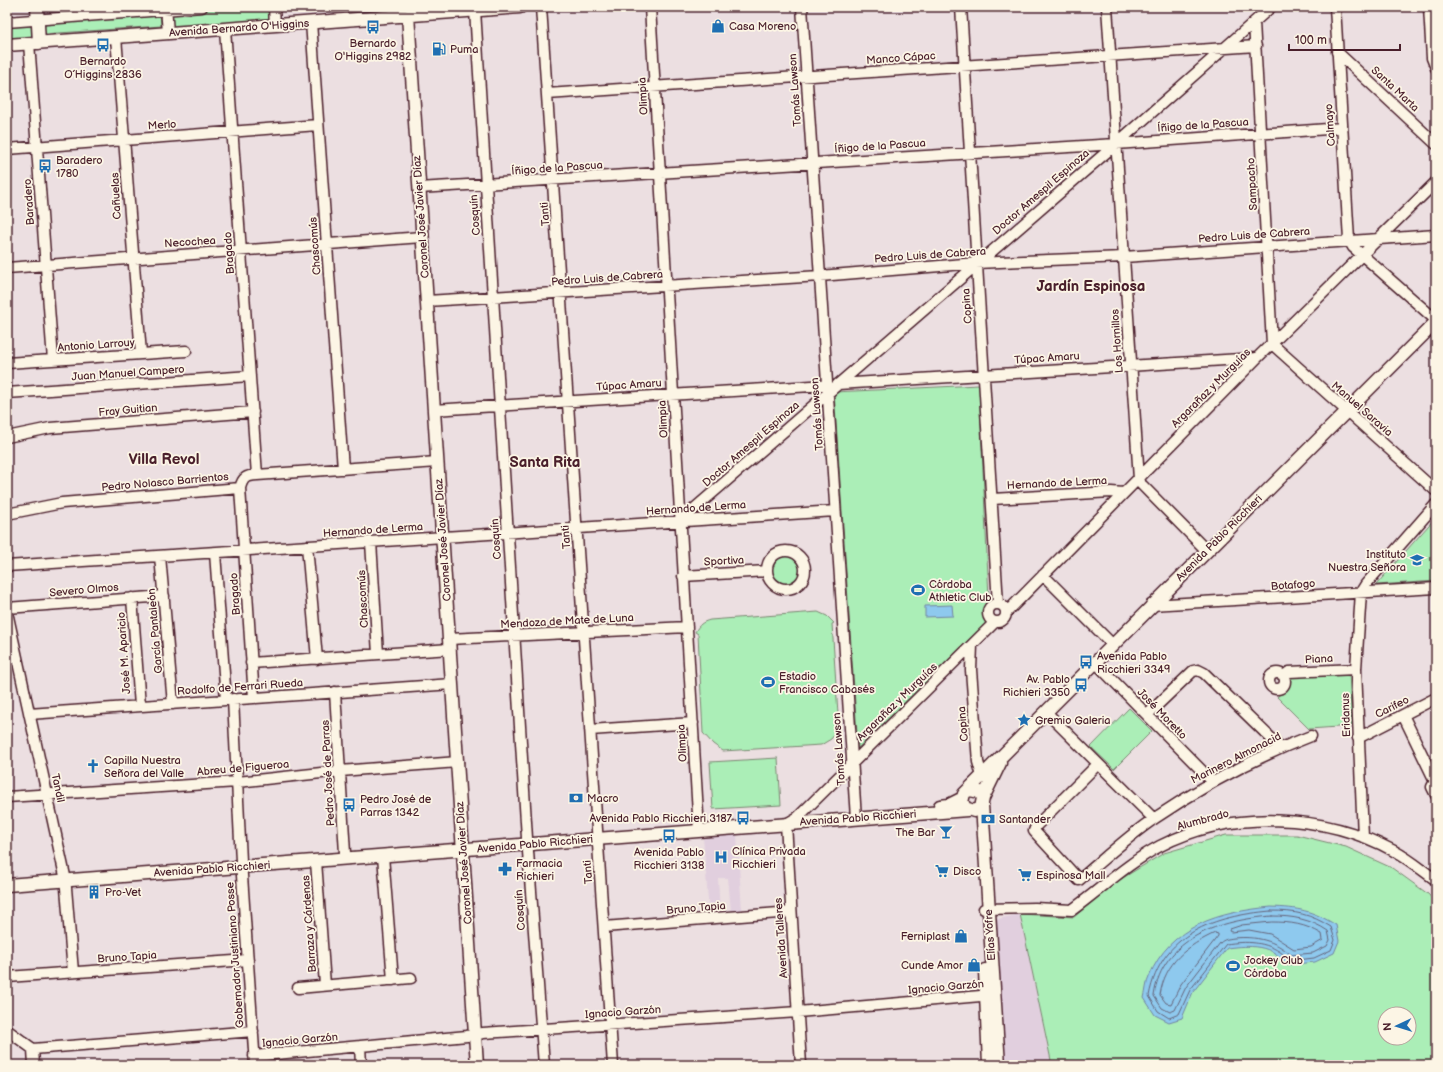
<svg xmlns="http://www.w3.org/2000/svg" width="1443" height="1072" font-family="'Balsamiq Sans',sans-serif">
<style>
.built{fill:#e1cfde}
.green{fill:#abeeb7;stroke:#7a8671;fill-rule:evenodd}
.water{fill:#8ec9ee;stroke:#7385a0}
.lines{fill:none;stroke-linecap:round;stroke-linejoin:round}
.shore{stroke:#656379;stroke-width:1}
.minor-casing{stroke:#4a1f2b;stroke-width:13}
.major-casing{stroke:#4a1f2b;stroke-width:15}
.minor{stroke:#fcf5e5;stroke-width:10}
.major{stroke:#fcf5e5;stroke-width:12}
.labels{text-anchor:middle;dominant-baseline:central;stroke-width:3.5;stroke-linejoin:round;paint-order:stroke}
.poi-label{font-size:11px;fill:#4a1f2b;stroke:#fcf5e5;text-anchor:start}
.street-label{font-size:11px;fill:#4a1f2b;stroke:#fcf5e5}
.district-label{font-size:15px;font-weight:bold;fill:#4a1f2b;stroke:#fcf5e5}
</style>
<rect width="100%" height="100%" fill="#ecdfe1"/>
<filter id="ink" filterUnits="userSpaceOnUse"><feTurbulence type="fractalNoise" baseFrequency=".025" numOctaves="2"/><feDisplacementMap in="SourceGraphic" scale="8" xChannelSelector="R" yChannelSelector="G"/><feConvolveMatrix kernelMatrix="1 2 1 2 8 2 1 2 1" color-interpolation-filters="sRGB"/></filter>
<g filter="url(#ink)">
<path class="built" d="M737 835 742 910 731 911 728 878H718L720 912H709L703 837Z
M1020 914 1052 1065H1005L994 920Z"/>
<path class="green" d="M237 7H272L273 21 170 28 168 12Z
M160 12 161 26 43 34 42 20Z
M34 26 35 37 7 39V27Z
M979 385 990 619 858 748 834 392Z
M1436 517V581L1376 585 1383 577Z
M771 570a15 15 0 1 1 30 0a15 15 0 1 1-30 0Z
M818 612 827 616 834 623 832 624 839 729 831 739 821 745 723 751 713 744 703 733 698 634 695 632C699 625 702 622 710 620Z
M1349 674 1352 726 1309 729 1277 697 1286 689 1290 678 1293 675Z
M1129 708 1152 731 1114 769 1091 747Z
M778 758 781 805 713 809 710 762Z
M1226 835H1297L1346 847 1392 868 1428 894 1436 903V1065H1052L1020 914 1074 917 1116 882 1164 853ZM1385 1014H1409V1038H1385Z"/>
<path class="water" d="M952 605 953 616 925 617V606Z
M1271 907C1299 908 1311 910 1336 925L1339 941 1334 953 1315 962 1286 965C1274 944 1248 945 1227 948L1193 992 1182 1018 1169 1022 1155 1015 1144 998C1146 991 1146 983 1149 977 1170 925 1220 912 1271 907Z"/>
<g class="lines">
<path class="shore" d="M1271 911C1296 911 1310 914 1331 927L1335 940 1331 950 1314 958 1289 961C1287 959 1285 956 1283 954 1266 941 1246 941 1226 944L1190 990 1179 1014 1169 1018 1158 1011 1149 996C1161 933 1214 916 1271 911Z
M1272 916C1293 916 1310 919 1328 931L1330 940 1327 946 1313 953 1291 955C1275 940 1256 936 1234 938 1228 939 1224 939 1220 943L1186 987 1175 1010 1170 1012 1162 1008 1154 996C1162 937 1221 920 1272 916Z
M1272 922C1291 922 1305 924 1322 934L1323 940 1311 947 1294 949 1270 934 1249 930 1231 932 1229 931 1230 929 1242 925Z
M1215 933 1218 934V936L1181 984 1171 1004 1166 1003 1160 995C1165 962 1187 946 1215 933Z"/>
<g class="minor-casing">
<path id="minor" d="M166 7 168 33
M274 7 275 25
M394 7 395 16
M541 7 613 1065
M650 7 699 831
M802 7 856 818
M961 7 998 604
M1107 7 1139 479 1141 484 1206 550
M1335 7 1349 240 1353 247 1436 320
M1429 7 1432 58 1436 68
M475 10 527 838 544 1065
M7 22 202 7
M311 22 343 469
M1254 22 1272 344 1436 491
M225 29 257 475
M116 37 141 354
M29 43 53 360
M1337 52 1436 144
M547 94 1256 46
M7 149 318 125
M419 188 1116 144 1342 128
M7 268 422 237
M427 301 820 276 976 263 1124 257 1436 235
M7 363 186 351
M838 384 1257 358
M7 393 250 376
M434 410 827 385
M7 437 50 428 253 412
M992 499 1111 492 1124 493
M7 514 62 503 240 488
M680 521 1116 144 1271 7
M371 542 378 654
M307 546 317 659
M767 570a19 19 0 1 1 38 0a19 19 0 1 1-38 0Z
M215 553 226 700
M160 556 173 704
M7 566 835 511
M1043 575 1113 645
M683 576 767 571
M132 598 140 706
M988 613a9 9 0 1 1 18 0a9 9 0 1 1-18 0Z
M1151 605 1436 588
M7 608 164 596
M7 612 65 876 73 972
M1006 613 1257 358 1436 182
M449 639 687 627
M972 645 971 670 978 762 982 776
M1095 662 1212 781
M251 663 450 649
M1269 681a8 8 0 1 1 16 0a8 8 0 1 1-16 0Z
M1284 676 1289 672 1356 669
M335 692 345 853
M254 698 240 488C243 477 246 476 257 475L437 462
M233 699 241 861 255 1065
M1046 712 1154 819
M29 714 452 684
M1147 715 1193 671 1198 670 1204 673 1281 748
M1403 715 1435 781 1432 787 1436 795
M590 730 693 723
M1358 738 1436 698
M1098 764 1036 826 1034 831 1079 880C1104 859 1128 836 1155 818 1204 785 1256 757 1311 736
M7 797 237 782 340 771 458 762
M1363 837 1356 669 1361 592 1366 584 1436 504
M383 856 393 980
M316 861 325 985
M984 909 1035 908 1072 910C1102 888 1128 863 1160 846 1232 809 1324 813 1394 851 1409 859 1422 870 1436 880
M604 927 791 912
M7 977 248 960
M298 988 411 978
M7 1030 33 1049 34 1065
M360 1046 361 1065
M33 1049 253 1031
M254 1056 467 1036 483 1033 798 1012 992 995
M801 1065 786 824 798 817 995 622"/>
</g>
<g class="major-casing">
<path id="major" d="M37 7 39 43
M408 15 477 1065
M7 45 520 7
M970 790 980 792 983 798 981 808 974 811 965 808 962 801 964 794 1436 322
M983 798 1000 763
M982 805 999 1065
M940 806 949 805 963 798
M7 885 967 810
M985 970 989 1065"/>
</g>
<use href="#minor" class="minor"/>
<use href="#major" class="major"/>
</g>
</g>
<defs>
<g id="shop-bare" transform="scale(1.08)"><path d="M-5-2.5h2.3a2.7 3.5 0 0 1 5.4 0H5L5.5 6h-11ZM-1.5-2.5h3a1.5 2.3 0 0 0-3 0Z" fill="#1f6fb2" stroke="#fcf5e5" stroke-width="2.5" paint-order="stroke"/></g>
<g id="bus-bare" transform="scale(1.08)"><path d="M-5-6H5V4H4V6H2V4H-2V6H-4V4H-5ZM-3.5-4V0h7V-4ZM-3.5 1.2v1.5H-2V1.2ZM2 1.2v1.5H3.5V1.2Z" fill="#1f6fb2" stroke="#fcf5e5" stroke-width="2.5" paint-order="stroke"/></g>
<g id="fuel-bare" transform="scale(1.08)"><path d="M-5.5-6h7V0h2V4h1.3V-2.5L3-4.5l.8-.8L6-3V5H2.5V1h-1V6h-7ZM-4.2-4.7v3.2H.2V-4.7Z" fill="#1f6fb2" stroke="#fcf5e5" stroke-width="2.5" paint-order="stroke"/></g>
<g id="school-bare" transform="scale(1.08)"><path d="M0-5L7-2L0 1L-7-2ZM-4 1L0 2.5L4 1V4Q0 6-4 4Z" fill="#1f6fb2" stroke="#fcf5e5" stroke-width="2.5" paint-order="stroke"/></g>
<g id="stadium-bare" transform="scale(1.08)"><path d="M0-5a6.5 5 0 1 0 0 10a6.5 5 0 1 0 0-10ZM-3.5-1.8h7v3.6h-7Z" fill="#1f6fb2" stroke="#fcf5e5" stroke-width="2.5" paint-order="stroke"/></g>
<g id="sight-bare" transform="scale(1.08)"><path d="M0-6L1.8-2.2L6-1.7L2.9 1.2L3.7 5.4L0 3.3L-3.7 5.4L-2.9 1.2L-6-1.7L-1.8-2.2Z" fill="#1f6fb2" stroke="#fcf5e5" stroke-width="2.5" paint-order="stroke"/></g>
<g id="church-bare" transform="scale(1.08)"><path d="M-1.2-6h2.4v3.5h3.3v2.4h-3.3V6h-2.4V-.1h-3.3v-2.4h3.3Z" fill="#1f6fb2" stroke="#fcf5e5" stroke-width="2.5" paint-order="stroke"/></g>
<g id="bank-bare" transform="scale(1.08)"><path d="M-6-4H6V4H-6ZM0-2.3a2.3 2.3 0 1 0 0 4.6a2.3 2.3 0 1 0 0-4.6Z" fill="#1f6fb2" stroke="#fcf5e5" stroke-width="2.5" paint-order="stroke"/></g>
<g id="bar-bare" transform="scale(1.08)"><path d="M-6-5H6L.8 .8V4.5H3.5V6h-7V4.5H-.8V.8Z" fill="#1f6fb2" stroke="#fcf5e5" stroke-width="2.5" paint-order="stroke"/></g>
<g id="hospital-bare" transform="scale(1.08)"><path d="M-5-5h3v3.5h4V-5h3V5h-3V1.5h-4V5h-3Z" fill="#1f6fb2" stroke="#fcf5e5" stroke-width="2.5" paint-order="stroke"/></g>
<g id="pharmacy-bare" transform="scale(1.08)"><path d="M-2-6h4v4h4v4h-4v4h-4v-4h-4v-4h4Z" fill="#1f6fb2" stroke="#fcf5e5" stroke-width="2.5" paint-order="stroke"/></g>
<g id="supermarket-bare" transform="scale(1.08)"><path d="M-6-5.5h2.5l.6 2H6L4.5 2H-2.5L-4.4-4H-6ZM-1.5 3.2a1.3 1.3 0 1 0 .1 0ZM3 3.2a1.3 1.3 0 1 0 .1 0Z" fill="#1f6fb2" stroke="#fcf5e5" stroke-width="2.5" paint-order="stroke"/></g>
<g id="building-bare" transform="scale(1.08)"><path d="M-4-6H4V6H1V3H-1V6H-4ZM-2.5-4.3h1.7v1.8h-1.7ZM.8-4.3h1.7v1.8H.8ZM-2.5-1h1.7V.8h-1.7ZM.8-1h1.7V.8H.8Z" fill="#1f6fb2" stroke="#fcf5e5" stroke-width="2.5" paint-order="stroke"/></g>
</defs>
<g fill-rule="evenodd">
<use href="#shop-bare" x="718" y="26"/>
<use href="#bus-bare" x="373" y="27"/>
<use href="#bus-bare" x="103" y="45"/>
<use href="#fuel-bare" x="439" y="49"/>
<use href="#bus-bare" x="45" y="166"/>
<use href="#school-bare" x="1417" y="560"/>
<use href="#stadium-bare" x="918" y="590"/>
<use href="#bus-bare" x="1086" y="662"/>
<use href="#stadium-bare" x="768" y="682"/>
<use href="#bus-bare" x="1081" y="685"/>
<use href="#sight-bare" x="1024" y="720"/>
<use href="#church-bare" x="93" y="766"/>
<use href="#bank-bare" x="576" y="798"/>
<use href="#bus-bare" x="349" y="805"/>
<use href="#bus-bare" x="743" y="818"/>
<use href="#bank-bare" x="988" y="819"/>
<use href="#bar-bare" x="946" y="832"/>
<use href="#bus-bare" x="669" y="836"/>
<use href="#hospital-bare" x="721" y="857"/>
<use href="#pharmacy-bare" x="505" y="869"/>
<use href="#supermarket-bare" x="942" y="871"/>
<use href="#supermarket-bare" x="1025" y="875"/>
<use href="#building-bare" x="94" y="892"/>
<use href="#shop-bare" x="961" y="936"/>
<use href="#shop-bare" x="974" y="965"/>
<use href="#stadium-bare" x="1233" y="966"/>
</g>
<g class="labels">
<g class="poi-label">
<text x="729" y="26">Casa Moreno</text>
<text x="373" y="43" text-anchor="middle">Bernardo<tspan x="373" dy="13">O'Higgins 2982</tspan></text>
<text x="450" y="49">Puma</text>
<text x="103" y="61" text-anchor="middle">Bernardo<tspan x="103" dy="13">O´Higgins 2836</tspan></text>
<text x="56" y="160">Baradero<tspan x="56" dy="13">1780</tspan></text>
<text x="1406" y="554" text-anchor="end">Instituto<tspan x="1406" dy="13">Nuestra Señora</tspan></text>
<text x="929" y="584">Córdoba<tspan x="929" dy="13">Athletic Club</tspan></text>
<text x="1097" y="656">Avenida Pablo<tspan x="1097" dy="13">Ricchieri 3349</tspan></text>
<text x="779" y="676">Estadio<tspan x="779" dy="13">Francisco Cabasés</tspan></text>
<text x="1070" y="679" text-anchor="end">Av. Pablo<tspan x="1070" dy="13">Richieri 3350</tspan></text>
<text x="1035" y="720">Gremio Galeria</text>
<text x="104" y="760">Capilla Nuestra<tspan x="104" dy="13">Señora del Valle</tspan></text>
<text x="587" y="798">Macro</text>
<text x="360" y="799">Pedro José de<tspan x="360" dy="13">Parras 1342</tspan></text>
<text x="732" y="818" text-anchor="end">Avenida Pablo Ricchieri 3187</text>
<text x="999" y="819">Santander</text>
<text x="935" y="832" text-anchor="end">The Bar</text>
<text x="732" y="851">Clínica Privada<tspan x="732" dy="13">Ricchieri</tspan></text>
<text x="669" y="852" text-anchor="middle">Avenida Pablo<tspan x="669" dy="13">Ricchieri 3138</tspan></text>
<text x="516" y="863">Farmacia<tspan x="516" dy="13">Richieri</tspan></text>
<text x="953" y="871">Disco</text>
<text x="1036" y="875">Espinosa Mall</text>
<text x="105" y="892">Pro-Vet</text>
<text x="950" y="936" text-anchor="end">Ferniplast</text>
<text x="1244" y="960">Jockey Club<tspan x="1244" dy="13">Córdoba</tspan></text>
<text x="963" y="965" text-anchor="end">Cunde Amor</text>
</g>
<g class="street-label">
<text transform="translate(239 28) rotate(-4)">Avenida Bernardo O'Higgins</text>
<text transform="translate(901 58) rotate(-4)">Manco Cápac</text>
<text transform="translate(1395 89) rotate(43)">Santa Marta</text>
<text transform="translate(795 90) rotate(-94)">Tomás Lawson</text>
<text transform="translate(643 96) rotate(-93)">Olimpia</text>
<text transform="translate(162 125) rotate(-4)">Merlo</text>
<text transform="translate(1203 125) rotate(-4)">Íñigo de la Pascua</text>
<text transform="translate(1330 125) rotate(-94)">Calmayo</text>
<text transform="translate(880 146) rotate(-4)">Íñigo de la Pascua</text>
<text transform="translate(557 168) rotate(-4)">Íñigo de la Pascua</text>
<text transform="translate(1252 184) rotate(-93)">Sampacho</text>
<text transform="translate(1041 192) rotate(-41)">Doctor Amespil Espinoza</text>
<text transform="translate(116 196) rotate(-93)">Cañuelas</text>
<text transform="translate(29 202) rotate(-94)">Baradero</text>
<text transform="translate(545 214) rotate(-94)">Tanti</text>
<text transform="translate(475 215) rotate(-94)">Cosquín</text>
<text transform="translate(421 217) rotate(-94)">Coronel José Javier Díaz</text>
<text transform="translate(1254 235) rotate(-4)">Pedro Luis de Cabrera</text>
<text transform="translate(190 242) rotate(-4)">Necochea</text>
<text transform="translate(315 246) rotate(-94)">Chascomús</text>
<text transform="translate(229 253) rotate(-94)">Bragado</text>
<text transform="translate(930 255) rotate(-4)">Pedro Luis de Cabrera</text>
<text transform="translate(607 278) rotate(-4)">Pedro Luis de Cabrera</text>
<text transform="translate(967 306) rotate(-94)">Copina</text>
<text transform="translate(1117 341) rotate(-94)">Los Hornillos</text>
<text transform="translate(96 345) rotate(-4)">Antonio Larrouy</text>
<text transform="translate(1047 358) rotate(-4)">Túpac Amaru</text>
<text transform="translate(128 373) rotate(-4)">Juan Manuel Campero</text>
<text transform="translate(629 385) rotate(-4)">Túpac Amaru</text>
<text transform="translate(1211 388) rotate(-45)">Argarañaz y Murguías</text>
<text transform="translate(1362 409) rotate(41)">Manuel Saravia</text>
<text transform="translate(128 410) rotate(-5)">Fray Guitian</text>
<text transform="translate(817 414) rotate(-94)">Tomás Lawson</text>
<text transform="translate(663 419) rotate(-93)">Olimpia</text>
<text transform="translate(751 444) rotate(-41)">Doctor Amespil Espinoza</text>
<text transform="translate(165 482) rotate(-5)">Pedro Nolasco Barrientos</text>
<text transform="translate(1057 483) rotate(-3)">Hernando de Lerma</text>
<text transform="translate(696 508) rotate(-4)">Hernando de Lerma</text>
<text transform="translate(373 530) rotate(-4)">Hernando de Lerma</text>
<text transform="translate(566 537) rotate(-94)">Tanti</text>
<text transform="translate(1219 538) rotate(-45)">Avenida Pablo Ricchieri</text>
<text transform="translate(496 539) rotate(-94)">Cosquín</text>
<text transform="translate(443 540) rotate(-94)">Coronel José Javier Díaz</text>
<text transform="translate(724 561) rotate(-3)">Sportiva</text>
<text transform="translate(1293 585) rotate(-4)">Botafogo</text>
<text transform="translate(84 590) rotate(-5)">Severo Olmos</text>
<text transform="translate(235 594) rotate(-94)">Bragado</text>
<text transform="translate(363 599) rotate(-93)">Chascomús</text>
<text transform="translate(567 621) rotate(-3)">Mendoza de Mate de Luna</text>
<text transform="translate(155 631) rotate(-95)">García Pantaleón</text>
<text transform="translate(124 653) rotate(-94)">José M. Aparicio</text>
<text transform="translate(1319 659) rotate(-3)">Piana</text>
<text transform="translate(240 687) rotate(-4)">Rodolfo de Ferrari Rueda</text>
<text transform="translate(897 702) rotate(-44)">Argarañaz y Murguías</text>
<text transform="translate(1392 707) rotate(-27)">Carifeo</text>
<text transform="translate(1162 714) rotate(46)">José Moretto</text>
<text transform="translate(1346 715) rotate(-92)">Eridanus</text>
<text transform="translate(963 724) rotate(-95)">Copina</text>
<text transform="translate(682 743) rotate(-93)">Olimpia</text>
<text transform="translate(839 749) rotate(-94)">Tomás Lawson</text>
<text transform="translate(1236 758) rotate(-27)">Marinero Almonacid</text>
<text transform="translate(243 768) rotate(-5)">Abreu de Figueroa</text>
<text transform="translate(328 773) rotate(-93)">Pedro José de Parras</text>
<text transform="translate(58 788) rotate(78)">Tandil</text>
<text transform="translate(858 818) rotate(-4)">Avenida Pablo Ricchieri</text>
<text transform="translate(1203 820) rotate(-15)">Alumbrado</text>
<text transform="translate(535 844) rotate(-5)">Avenida Pablo Ricchieri</text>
<text transform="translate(464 863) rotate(-94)">Coronel José Javier Díaz</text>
<text transform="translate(212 869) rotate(-4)">Avenida Pablo Ricchieri</text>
<text transform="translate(588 872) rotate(-94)">Tanti</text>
<text transform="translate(696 908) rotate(-5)">Bruno Tapia</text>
<text transform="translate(520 910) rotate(-94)">Cosquín</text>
<text transform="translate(309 924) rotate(-94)">Barraza y Cárdenas</text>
<text transform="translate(990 935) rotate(-94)">Elías Yofre</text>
<text transform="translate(781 938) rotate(-94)">Avenida Talleres</text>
<text transform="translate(235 955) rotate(-94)">Gobernador Justiniano Posse</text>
<text transform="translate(127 957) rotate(-4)">Bruno Tapia</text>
<text transform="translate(946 987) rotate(-5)">Ignacio Garzón</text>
<text transform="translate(623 1012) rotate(-4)">Ignacio Garzón</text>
<text transform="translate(300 1040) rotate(-5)">Ignacio Garzón</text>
</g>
<g class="district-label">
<text x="1091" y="286">Jardín Espinosa</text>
<text x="164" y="459">Villa Revol</text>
<text x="545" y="462">Santa Rita</text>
</g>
</g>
<rect width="1443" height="1072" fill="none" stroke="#fcf5e5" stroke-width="24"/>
<rect x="12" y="12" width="1419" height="1048" fill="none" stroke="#4a1f2b" stroke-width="1.5" filter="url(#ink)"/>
<g transform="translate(1397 1026) rotate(266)"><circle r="19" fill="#fcf5e5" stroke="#b59f9b"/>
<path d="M0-3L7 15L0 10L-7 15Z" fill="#1f6fb2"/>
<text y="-6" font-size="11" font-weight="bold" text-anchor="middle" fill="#4a1f2b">N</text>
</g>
<path d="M1289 44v6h111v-6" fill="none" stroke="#4a1f2b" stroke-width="2"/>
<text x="1295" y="44" font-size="12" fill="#4a1f2b" stroke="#fcf5e5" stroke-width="3" paint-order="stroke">100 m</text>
</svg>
